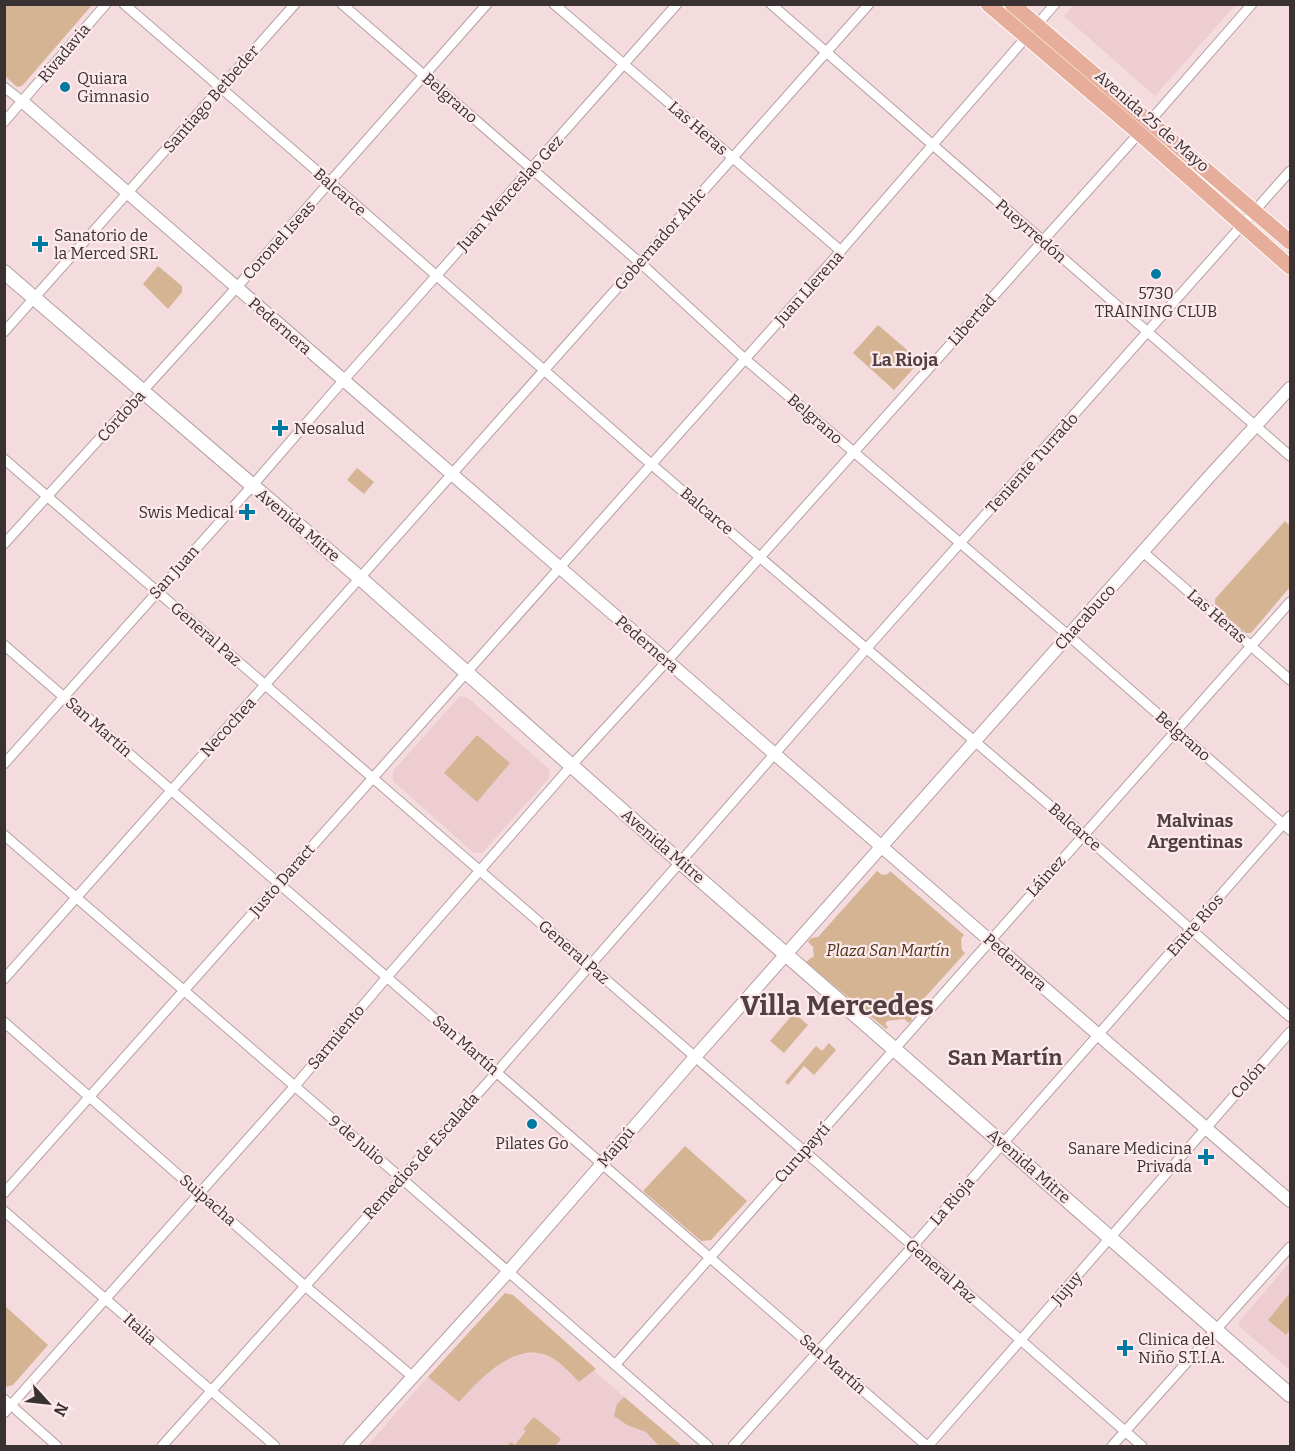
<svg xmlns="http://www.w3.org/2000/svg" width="1295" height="1451" font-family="Bitter,serif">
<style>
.built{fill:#edcdd1}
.green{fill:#d5b494}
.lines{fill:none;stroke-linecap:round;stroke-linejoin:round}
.minor-casing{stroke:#b59fa2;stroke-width:11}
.tertiary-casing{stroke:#b59fa2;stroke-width:14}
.secondary-casing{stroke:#b59fa2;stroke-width:16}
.primary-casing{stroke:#fff;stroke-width:17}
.minor{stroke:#fff;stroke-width:9}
.tertiary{stroke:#fff;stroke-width:12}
.secondary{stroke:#fff;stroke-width:14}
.primary{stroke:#e6ad9a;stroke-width:15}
.poi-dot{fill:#007aa1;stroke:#fdeaec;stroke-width:2}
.labels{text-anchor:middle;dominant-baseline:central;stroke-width:4.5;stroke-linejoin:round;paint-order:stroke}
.street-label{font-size:16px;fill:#3a3132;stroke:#fdeaec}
.poi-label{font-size:16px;fill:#3a3132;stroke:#fdeaec;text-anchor:start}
.park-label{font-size:16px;font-style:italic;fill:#4b3012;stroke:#fdeaec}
.neighbourhood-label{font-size:18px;font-weight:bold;fill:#513f41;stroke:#fdeaec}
.district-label{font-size:22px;font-weight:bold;fill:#513f41;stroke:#fdeaec}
.town-label{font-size:28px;font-weight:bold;fill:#513f41;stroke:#fdeaec}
</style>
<rect width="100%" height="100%" fill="#f3dbde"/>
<path class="built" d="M1074 4H1235V5L1155 96 1064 16Z
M460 696 468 698 550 770 549 778 482 853H474L393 781V771Z
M1290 1262V1370L1239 1326V1322Z
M540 1353 558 1362 579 1382 594 1371 682 1446H367L428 1377 459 1401 476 1382 505 1361 522 1354Z"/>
<path class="green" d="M5 4H92V5L22 86 17 87 5 76Z
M1159 138 1236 205 1234 207 1157 140Z
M158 266 182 286V292L168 309 143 284Z
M878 325 920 361 894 390 853 353Z
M357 468 374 482 364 494 347 480Z
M1285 521 1290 526V587L1251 633H1246L1215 607V599Z
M477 735 510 763 477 802 444 773Z
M877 871 882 875 888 874 890 871 964 935 961 939 962 950 965 953 910 1014 912 1020 909 1023 904 1019 887 1021 885 1024 888 1027 886 1029 806 962 812 957 814 958 813 947 808 942 811 938 818 937Z
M794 1013 808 1025 784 1053 770 1041Z
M829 1043 836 1050 814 1075 804 1066 788 1085 785 1082 816 1046 822 1051Z
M685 1146 747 1201 711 1240 701 1241 643 1191Z
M505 1293 513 1295 596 1369 579 1382C569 1372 559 1360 546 1355 514 1342 478 1381 459 1402L428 1377Z
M1290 1293V1329L1286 1335 1268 1320Z
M5 1306 48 1345 13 1385 5 1387Z
M624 1397 682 1446H659L646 1432 627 1425 614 1416 617 1404Z
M534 1417 561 1439 555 1446H507L511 1442 515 1445 526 1431 523 1429Z"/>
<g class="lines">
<g class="minor-casing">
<path id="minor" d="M124 4 340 191 651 464 1083 834 1290 1017
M342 4 646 268 745 359 1069 636 1290 830
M554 4 841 251
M771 4 1290 456
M4 87 23 102
M4 122 106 4
M4 332 295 4
M4 459 804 1151 1142 1446
M4 544 237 287 487 4
M1143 552 1290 680
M4 645 927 1446
M4 764 252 486 335 390 677 4
M4 835 401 1178 708 1446
M4 979 869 4
M4 1022 305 1286 413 1377
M4 1193 818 277 1055 4
M4 1211 275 1446
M615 1365 1290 602
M4 1399 57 1446
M4 1413 294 1087 387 977 571 766 677 650 1150 121 1252 4
M162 1446 497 1072 867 648 1290 171
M733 1446 913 1246 1290 816
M928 1446 1290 1032
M1112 1446 1290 1247"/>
</g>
<g class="tertiary-casing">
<path id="tertiary" d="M23 102 1290 1201
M350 1446 508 1272 695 1057 1208 478 1290 388"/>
</g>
<g class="secondary-casing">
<path id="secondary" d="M4 272 360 578 679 861 1290 1395"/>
</g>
<g class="primary-casing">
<path id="primary" d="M988 4 1139 133 1290 267
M1012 4 1290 242"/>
</g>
<use href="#minor" class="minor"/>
<use href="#tertiary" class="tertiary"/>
<use href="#secondary" class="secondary"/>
<use href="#primary" class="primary"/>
</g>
<g class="poi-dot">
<circle cx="65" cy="87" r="6"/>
<path d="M37 235h6v6h6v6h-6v6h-6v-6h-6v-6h6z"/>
<circle cx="1156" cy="274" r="6"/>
<path d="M277 419h6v6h6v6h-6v6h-6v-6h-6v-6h6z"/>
<path d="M244 503h6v6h6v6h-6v6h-6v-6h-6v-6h6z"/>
<circle cx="532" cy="1124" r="6"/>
<path d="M1203 1148h6v6h6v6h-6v6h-6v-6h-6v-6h6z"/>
<path d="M1122 1339h6v6h6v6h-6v6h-6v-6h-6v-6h6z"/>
</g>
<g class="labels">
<g class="street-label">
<text transform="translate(64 53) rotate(-50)">Rivadavia</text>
<text transform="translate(450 98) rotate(41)">Belgrano</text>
<text transform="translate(211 99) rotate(-49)">Santiago Betbeder</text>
<text transform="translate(1152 121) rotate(41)">Avenida 25 de Mayo</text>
<text transform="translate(698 128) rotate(41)">Las Heras</text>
<text transform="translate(340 192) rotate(41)">Balcarce</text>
<text transform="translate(510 193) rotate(-48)">Juan Wenceslao Gez</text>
<text transform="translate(1031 231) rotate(41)">Pueyrredón</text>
<text transform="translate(660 239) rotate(-49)">Gobernador Alric</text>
<text transform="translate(279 240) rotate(-48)">Coronel Iseas</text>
<text transform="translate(809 288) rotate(-48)">Juan Llerena</text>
<text transform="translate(972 320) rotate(-48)">Libertad</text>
<text transform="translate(280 326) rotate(41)">Pedernera</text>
<text transform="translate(121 416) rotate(-48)">Córdoba</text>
<text transform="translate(815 419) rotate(41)">Belgrano</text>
<text transform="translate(1032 463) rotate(-48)">Teniente Turrado</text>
<text transform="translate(707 511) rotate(40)">Balcarce</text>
<text transform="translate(298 525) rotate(40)">Avenida Mitre</text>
<text transform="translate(174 572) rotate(-48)">San Juan</text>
<text transform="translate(1217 616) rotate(41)">Las Heras</text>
<text transform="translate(1085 617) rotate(-48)">Chacabuco</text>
<text transform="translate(206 634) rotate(41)">General Paz</text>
<text transform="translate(647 644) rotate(41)">Pedernera</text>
<text transform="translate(99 727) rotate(41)">San Martín</text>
<text transform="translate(228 727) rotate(-48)">Necochea</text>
<text transform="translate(1183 736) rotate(41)">Belgrano</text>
<text transform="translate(1075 827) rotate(41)">Balcarce</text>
<text transform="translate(663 846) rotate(41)">Avenida Mitre</text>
<text transform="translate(1046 876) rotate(-48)">Láinez</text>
<text transform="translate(282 880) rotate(-49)">Justo Daract</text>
<text transform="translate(1195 925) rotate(-49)">Entre Ríos</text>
<text transform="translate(574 952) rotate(41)">General Paz</text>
<text transform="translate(1015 962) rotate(41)">Pedernera</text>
<text transform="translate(336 1037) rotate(-50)">Sarmiento</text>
<text transform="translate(466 1045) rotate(41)">San Martín</text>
<text transform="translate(1248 1080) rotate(-49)">Colón</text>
<text transform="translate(357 1140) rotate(40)">9 de Julio</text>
<text transform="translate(616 1147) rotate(-49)">Maipú</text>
<text transform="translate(802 1153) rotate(-48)">Curupaytí</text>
<text transform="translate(421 1156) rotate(-48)">Remedios de Escalada</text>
<text transform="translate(1029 1166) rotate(41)">Avenida Mitre</text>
<text transform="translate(208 1200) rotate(41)">Suipacha</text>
<text transform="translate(952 1201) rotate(-49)">La Rioja</text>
<text transform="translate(941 1271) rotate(41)">General Paz</text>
<text transform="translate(1067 1288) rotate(-49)">Jujuy</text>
<text transform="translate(140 1329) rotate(42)">Italia</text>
<text transform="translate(833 1364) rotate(41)">San Martín</text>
</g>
<g class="poi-label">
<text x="77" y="78">Quiara<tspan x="77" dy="18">Gimnasio</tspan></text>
<text x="54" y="235">Sanatorio de<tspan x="54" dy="18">la Merced SRL</tspan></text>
<text x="1156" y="293" text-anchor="middle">5730<tspan x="1156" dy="18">TRAINING CLUB</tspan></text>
<text x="294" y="428">Neosalud</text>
<text x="234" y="512" text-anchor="end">Swis Medical</text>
<text x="532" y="1143" text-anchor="middle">Pilates Go</text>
<text x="1192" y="1148" text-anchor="end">Sanare Medicina<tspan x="1192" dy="18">Privada</tspan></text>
<text x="1138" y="1339">Clinica del<tspan x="1138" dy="18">Niño S.T.I.A.</tspan></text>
</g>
<g class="park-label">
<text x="888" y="950">Plaza San Martín</text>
</g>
<g class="neighbourhood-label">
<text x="905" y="360">La Rioja</text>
<text x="1195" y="821">Malvinas<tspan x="1195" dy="21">Argentinas</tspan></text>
</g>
<g class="district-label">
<text x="1005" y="1057">San Martín</text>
</g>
<g class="town-label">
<text x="837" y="1005">Villa Mercedes</text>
</g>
</g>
<rect width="1295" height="1451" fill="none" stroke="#3a3132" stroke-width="12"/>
<g transform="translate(48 1403) rotate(117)" stroke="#fdeaec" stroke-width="4.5" paint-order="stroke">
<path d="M0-4.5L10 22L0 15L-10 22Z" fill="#3a3132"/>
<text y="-9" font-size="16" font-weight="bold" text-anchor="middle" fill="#3a3132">N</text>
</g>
</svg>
